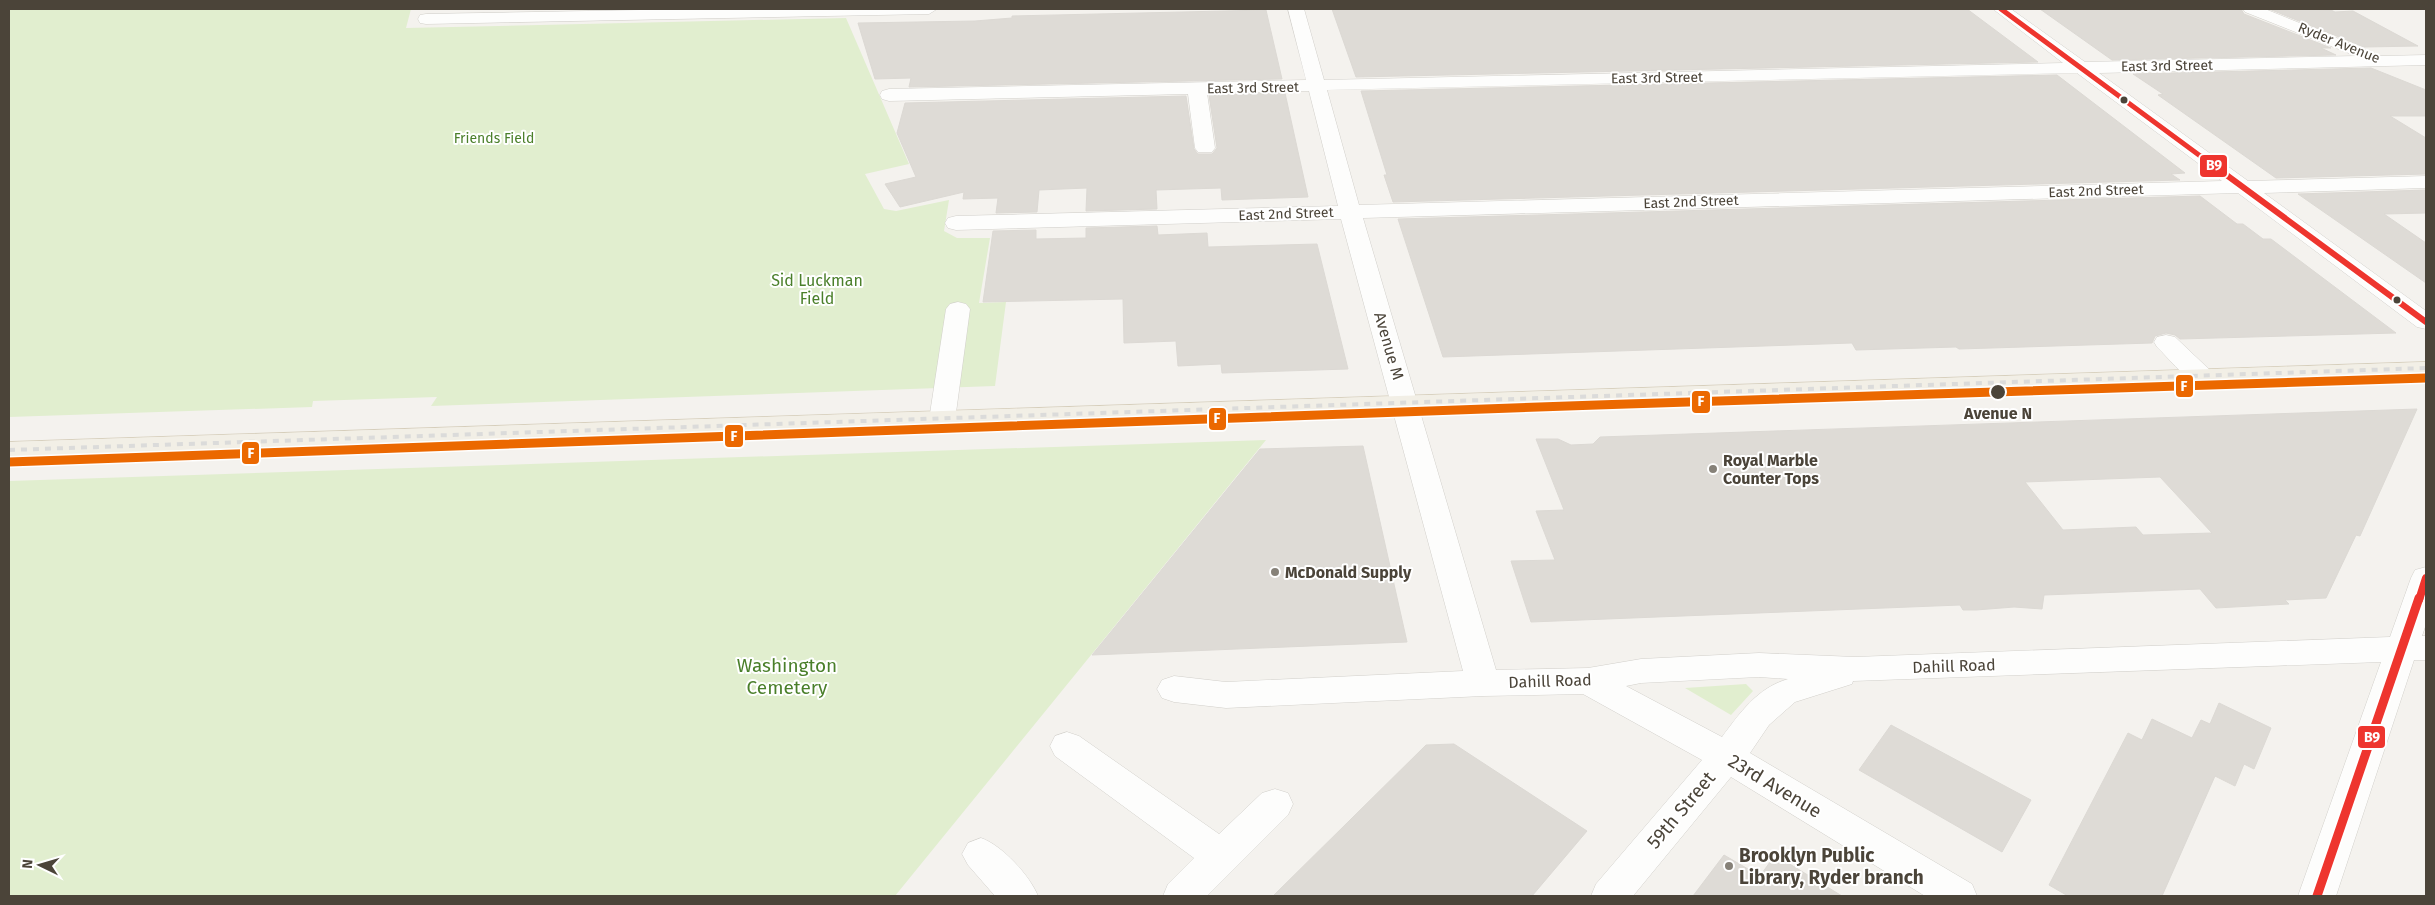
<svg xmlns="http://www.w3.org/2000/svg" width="2435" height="905" font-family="'Fira Sans',sans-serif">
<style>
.green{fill:#e1eecf}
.building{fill:#dedbd6;stroke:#dcd9d4;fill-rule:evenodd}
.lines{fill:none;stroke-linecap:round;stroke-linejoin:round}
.minor-casing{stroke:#d2d0cb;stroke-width:1}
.major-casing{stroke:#d6cebb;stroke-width:1}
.minor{fill:#fdfdfc;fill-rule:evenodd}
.major{fill:#f2efe6;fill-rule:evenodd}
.rail{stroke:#dbdbda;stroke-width:4;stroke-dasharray:6 6;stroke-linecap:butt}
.bus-1-far3-casing{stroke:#fff;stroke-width:8}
.bus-1-far2-casing{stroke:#fff;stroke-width:9}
.bus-1-far1-casing{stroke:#fff;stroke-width:11}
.bus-1-casing{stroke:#fff;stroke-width:13}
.bus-1-far3{stroke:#ee352e;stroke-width:5}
.bus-1-far2{stroke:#ee352e;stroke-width:6}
.bus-1-far1{stroke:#ee352e;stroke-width:8}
.bus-1{stroke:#ee352e;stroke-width:9}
.metro-1-casing{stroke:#fff;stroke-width:12}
.metro-1{stroke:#eb6800;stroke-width:9}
.bus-dot{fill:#4b4439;stroke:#fff;stroke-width:2}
.poi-dot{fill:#868178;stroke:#fff;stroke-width:2}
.labels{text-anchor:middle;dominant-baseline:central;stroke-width:4;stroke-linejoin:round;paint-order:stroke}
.far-street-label{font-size:14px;fill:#4b4439;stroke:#fff}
.far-park-label{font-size:14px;fill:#4a7f2a;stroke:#fff}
.park-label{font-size:16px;fill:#4a7f2a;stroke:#fff}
.street-label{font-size:16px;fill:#4b4439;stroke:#fff}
.stop-label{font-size:16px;font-weight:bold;fill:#4b4439;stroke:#fff}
.poi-label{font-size:16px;font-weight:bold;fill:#4b4439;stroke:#fff;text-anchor:start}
.near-park-label{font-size:19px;fill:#4a7f2a;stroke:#fff}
.near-street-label{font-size:19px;fill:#4b4439;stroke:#fff}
.near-poi-label{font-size:19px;font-weight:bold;fill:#4b4439;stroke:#fff;text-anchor:start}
.line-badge{stroke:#fff;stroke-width:2}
.badge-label{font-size:14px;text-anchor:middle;font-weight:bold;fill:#fff}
</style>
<rect width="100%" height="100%" fill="#f4f2ee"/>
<path class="green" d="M9 9H411L406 28 846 18 909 164 865 174 884 209 896 211 949 200 944 231 957 238H990L979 303 1006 302 995 386 431 406 437 397 313 401 312 407 9 417Z
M1266 440 895 896H9V481Z
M1746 684 1753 691 1731 715 1685 688Z"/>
<path class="building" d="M1332 9H1967L2038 62 1356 77Z
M2040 9H2241L2244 14 2331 48H2321L2336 55 2112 60Z
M2269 9H2329L2335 12 2353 11 2418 46 2364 47Z
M1266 10 1282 79 909 87 911 78 875 79 858 23 975 21 1012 18V16Z
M2371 68 2426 90V116H2390L2426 138V174L2276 178 2158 95 2163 94 2133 74Z
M2057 75 2185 173 2171 174 2180 180 1393 202 1384 175H1387L1361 91Z
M1285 93 1308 197 1222 200 1221 188 1156 190 1157 209 1086 211 1087 188 1039 190 1037 212 996 213 998 198 963 199 964 192 900 207 885 184 916 177 897 133 905 103 1186 96 1194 149 1198 154H1212L1217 148 1209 95Z
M2426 190V213L2384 214 2426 243V283L2298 194Z
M2200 196 2237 224H2243L2263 239H2271L2396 333 2180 339 2175 335 2166 333 2155 336 2152 343 1959 349 1956 347 1856 350 1852 343 1443 357 1398 219Z
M1157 226 1158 235 1207 233 1208 247 1317 244 1348 369 1222 373 1221 364 1178 366 1176 341 1124 343 1123 299 983 302 993 231 1036 230V239L1086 238V228Z
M2417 409 2360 536 2356 535 2326 598 2285 600 2289 604 2216 608 2200 589 2044 595 2042 609 2014 607 1976 610H1963L1960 605 1531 622 1511 561 1555 560 1536 511 1564 510 1536 439H1558L1571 445 1593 444 1600 437ZM2160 477 2212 533 2143 535 2136 527 2063 530 2025 482Z
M1363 446 1407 642 1092 655 1260 449Z
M2219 703 2271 728 2254 769 2244 764 2235 786 2215 776 2162 896H2068L2049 885 2128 733 2142 740 2152 719 2192 738 2201 720 2210 724Z
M1891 725 2031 800 2002 852 1859 770Z
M1454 744 1587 831 1532 896H1273L1426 745Z
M1724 855 1760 876 1775 855 1842 896H1693Z"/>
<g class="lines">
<g class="minor-casing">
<path id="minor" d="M694 9H937L929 14 426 24 420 23 418 19 420 15 426 14Z
M1288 9H1304L1324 80 2063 63 1993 9H2011L2085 62 2356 56 2245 12 2243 9H2265L2381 56 2426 55V65L2099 73 2248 181 2426 176V188L2264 193 2426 311V329L2417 327 2238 193 1363 218 1496 670 1588 668 1641 659 1759 653 1855 657 2390 637 2411 578 2415 570 2426 567V624L2422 636H2426V660H2414L2336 896H2298L2381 662 1853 681 1852 684 1795 702 1769 725 1750 753 1972 884 1977 896H1925L1731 777 1633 896H1591L1596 884 1702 760 1583 694 1483 696 1226 708 1174 702 1162 698 1157 689 1162 680 1174 676 1226 682 1463 671 1341 219 956 230 948 228 945 223 948 218 956 216 1338 206 1309 91 1207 93 1215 148 1212 152H1198L1195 148 1188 94 889 101 882 99 880 95 882 91 889 89 1306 80ZM2077 73 2222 181 1359 205 1327 90ZM1759 677 1788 679C1757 688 1740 713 1722 737L1626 686 1641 683Z
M958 302 966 304 970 309 955 420 951 426 942 428 933 426 929 420 946 309 950 304Z
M2166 335 2175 337 2213 373 2217 378 2213 383C2190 389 2173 362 2157 347L2154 342 2157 337Z
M1067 732 1079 736 1219 834 1262 793 1275 789 1288 793 1293 804 1288 815 1207 896H1163L1168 884 1194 858 1055 756 1050 746 1055 736Z
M981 838C1002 845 1030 876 1038 896H995L968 865 962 854 968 843Z"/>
</g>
<g class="major-casing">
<path id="major" d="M2426 362V378L9 460V442Z"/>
</g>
<use href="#minor" class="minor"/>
<use href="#major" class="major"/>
<path class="rail" d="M9 450 2426 368"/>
<g class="bus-1-far3-casing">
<path id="bus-1-far3" d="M2001 9 2203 158"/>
</g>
<g class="bus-1-far2-casing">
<path id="bus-1-far2" d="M2202 157 2426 322"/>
</g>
<g class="bus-1-far1-casing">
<path id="bus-1-far1" d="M2419 600 2426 578"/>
</g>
<g class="bus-1-casing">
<path id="bus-1" d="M2317 896 2419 598"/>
</g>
<use href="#bus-1-far3" class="bus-1-far3"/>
<use href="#bus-1-far2" class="bus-1-far2"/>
<use href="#bus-1-far1" class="bus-1-far1"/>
<use href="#bus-1" class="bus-1"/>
<g class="metro-1-casing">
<path id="metro-1" d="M9 462 1597 405 2426 378"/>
</g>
<use href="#metro-1" class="metro-1"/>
</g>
<g class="bus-dot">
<circle cx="2124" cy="100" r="4.5"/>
<circle cx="2397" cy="300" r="4.5"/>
<circle cx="1998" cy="392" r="8"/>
</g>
<g class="poi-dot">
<circle cx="1713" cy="469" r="5"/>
<circle cx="1275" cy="572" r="5"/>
<circle cx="1729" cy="866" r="5"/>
</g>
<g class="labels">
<g class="far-street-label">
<text transform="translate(2339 43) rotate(22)">Ryder Avenue</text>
<text transform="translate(2167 66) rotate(-1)">East 3rd Street</text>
<text transform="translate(1657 78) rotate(-1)">East 3rd Street</text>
<text transform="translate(1253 88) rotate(-1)">East 3rd Street</text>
<text transform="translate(2096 191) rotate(-2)">East 2nd Street</text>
<text transform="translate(1691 202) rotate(-2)">East 2nd Street</text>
<text transform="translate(1286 214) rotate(-2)">East 2nd Street</text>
</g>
<g class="far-park-label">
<text x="494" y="138">Friends Field</text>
</g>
<g class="park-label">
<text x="817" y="280">Sid Luckman<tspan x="817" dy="18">Field</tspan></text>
</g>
<g class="street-label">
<text transform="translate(1389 346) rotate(74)">Avenue M</text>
<text transform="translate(1954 666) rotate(-2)">Dahill Road</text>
<text transform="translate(1550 681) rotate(-2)">Dahill Road</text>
</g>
<g class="stop-label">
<text x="1998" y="413">Avenue N</text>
</g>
<g class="poi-label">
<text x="1723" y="460">Royal Marble<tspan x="1723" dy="18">Counter Tops</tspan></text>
<text x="1285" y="572">McDonald Supply</text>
</g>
<g class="near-park-label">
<text x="787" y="665">Washington<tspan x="787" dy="22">Cemetery</tspan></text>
</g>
<g class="near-street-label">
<text transform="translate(1775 786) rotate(31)">23rd Avenue</text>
<text transform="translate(1681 810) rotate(-50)">59th Street</text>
</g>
<g class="near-poi-label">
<text x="1739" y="855">Brooklyn Public<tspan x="1739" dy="22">Library, Ryder branch</tspan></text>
</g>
</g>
<g class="line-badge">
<rect x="2199" y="154" width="29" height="24" rx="5" fill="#ee352e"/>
<rect x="2175" y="374" width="19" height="24" rx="5" fill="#eb6800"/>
<rect x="1691" y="390" width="20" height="24" rx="5" fill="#eb6800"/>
<rect x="1208" y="407" width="19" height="24" rx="5" fill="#eb6800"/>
<rect x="724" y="424" width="20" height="24" rx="5" fill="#eb6800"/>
<rect x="241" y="441" width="19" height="24" rx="5" fill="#eb6800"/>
<rect x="2357" y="725" width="29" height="24" rx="5" fill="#ee352e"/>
</g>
<g class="badge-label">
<text x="2214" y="170">B9</text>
<text x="2184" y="391">F</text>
<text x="1701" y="406">F</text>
<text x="1217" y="423">F</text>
<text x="734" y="441">F</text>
<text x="251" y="458">F</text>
<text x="2372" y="742">B9</text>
</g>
<rect width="2435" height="905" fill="none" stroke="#4b4439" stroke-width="20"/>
<g transform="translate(40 865) rotate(275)" stroke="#ffffff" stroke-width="4" paint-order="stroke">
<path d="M0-4L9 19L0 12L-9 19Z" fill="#4b4439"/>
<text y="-8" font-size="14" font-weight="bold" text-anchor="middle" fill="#4b4439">N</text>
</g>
</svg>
